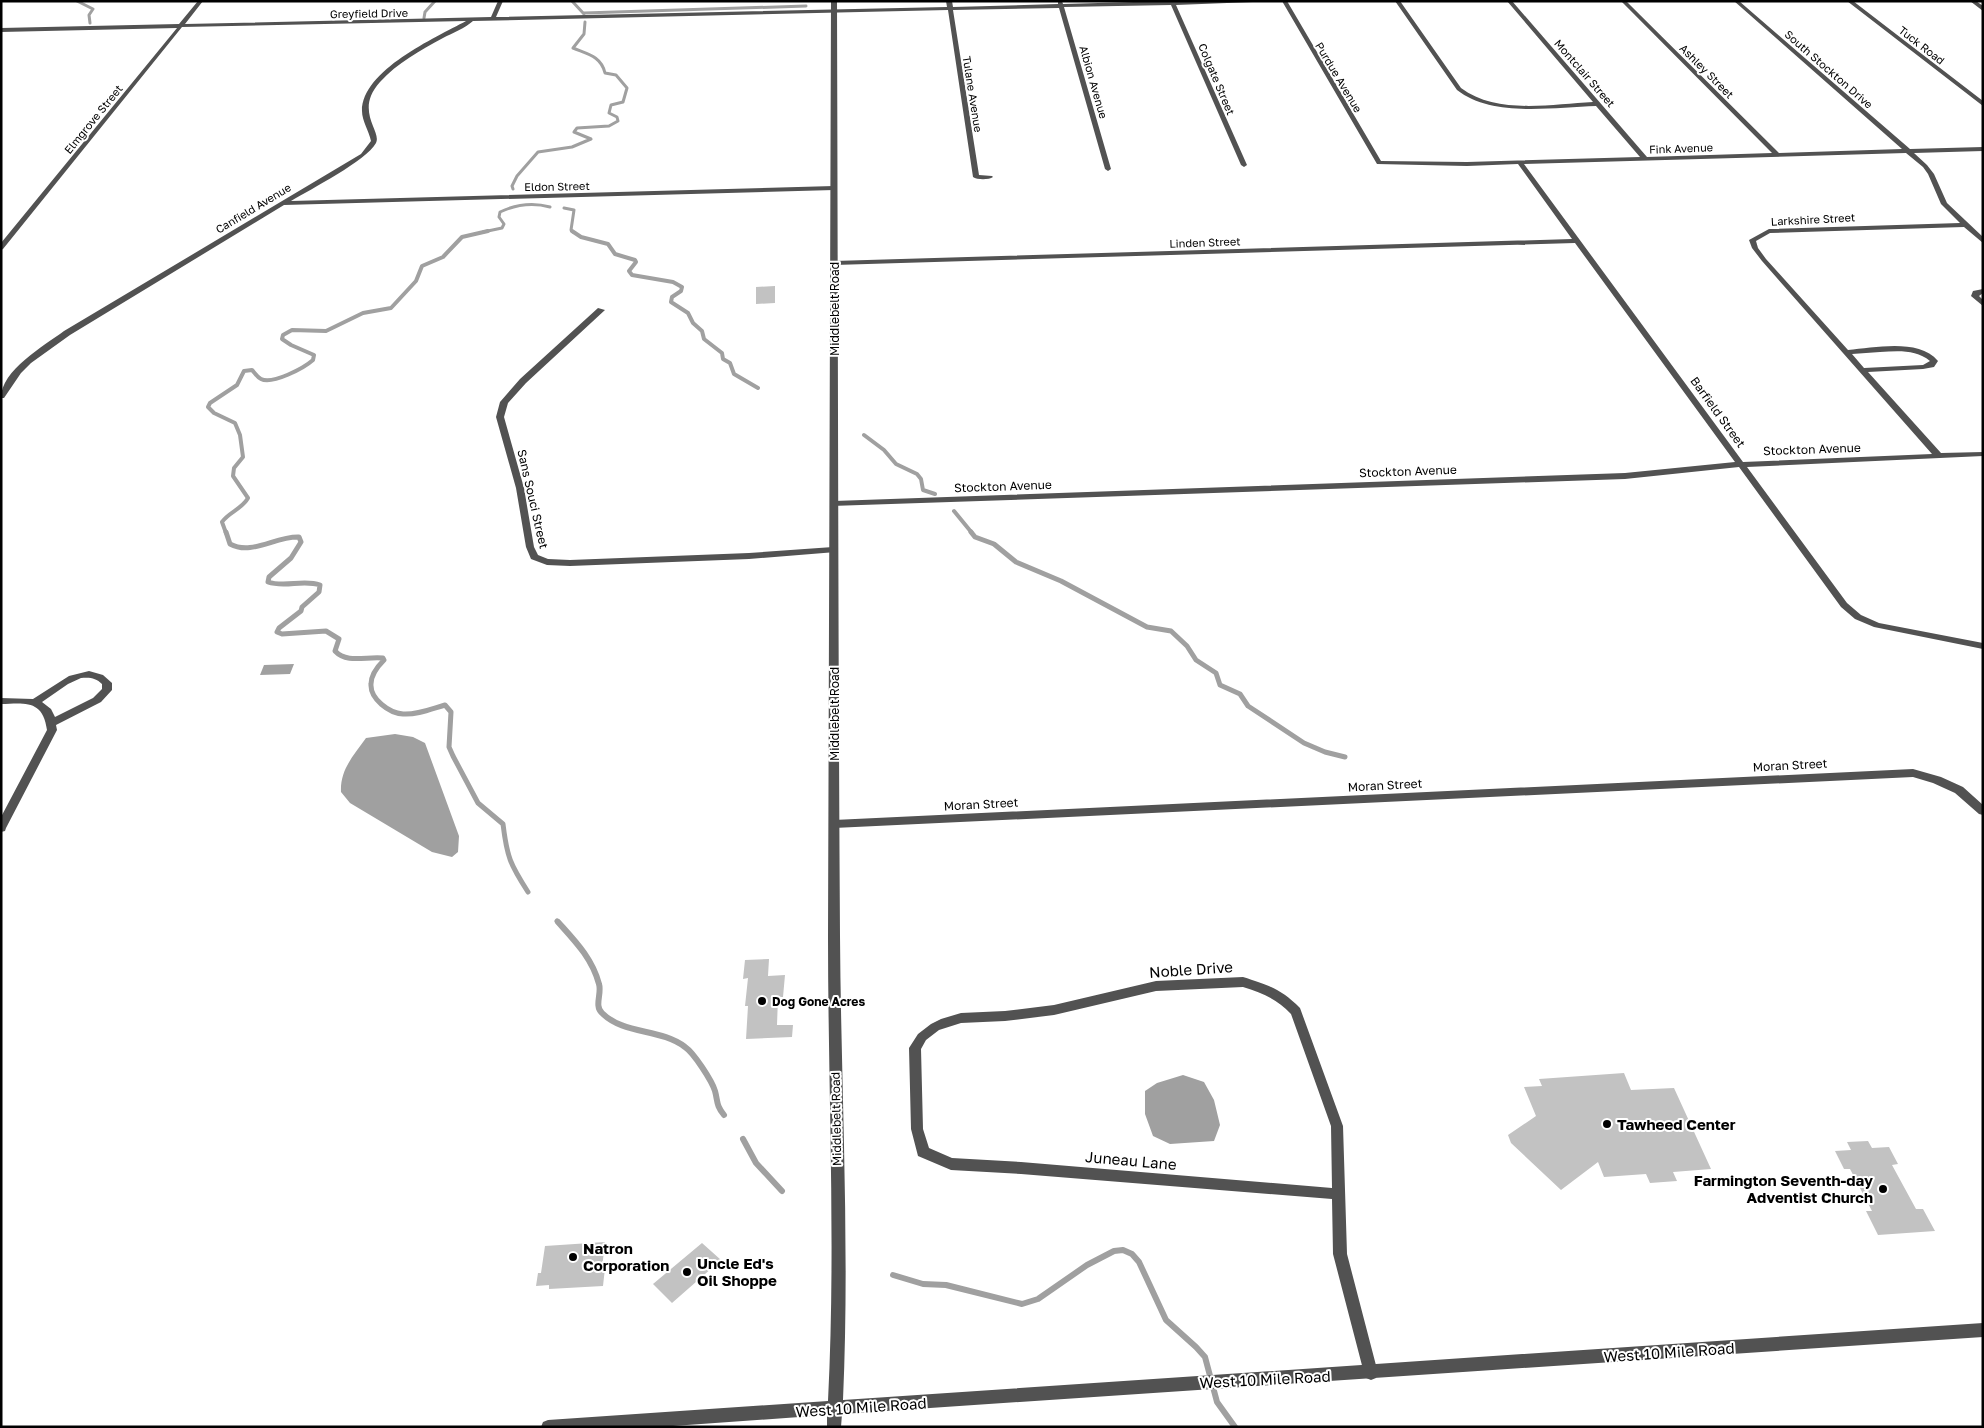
<svg xmlns="http://www.w3.org/2000/svg" width="1984" height="1428" font-family="'Golos Text',sans-serif">
<style>
.water{fill:#a0a0a0}
.lines{fill:none;stroke-linecap:round;stroke-linejoin:round}
.stream-far3{stroke:#a0a0a0;stroke-width:3}
.stream-far2{stroke:#a0a0a0;stroke-width:4}
.stream-far1{stroke:#a0a0a0;stroke-width:5}
.stream{stroke:#a0a0a0;stroke-width:6}
.building{fill:#c2c2c2}
.minor{fill:#525252;fill-rule:evenodd}
.tertiary{fill:#525252;fill-rule:evenodd}
.poi-dot{fill:#000;stroke:#fff;stroke-width:2}
.labels{text-anchor:middle;dominant-baseline:central;stroke-width:4;stroke-linejoin:round;paint-order:stroke}
.far-street-label{font-size:11px;fill:#000;stroke:#fff}
.street-label{font-size:12px;fill:#000;stroke:#fff}
.poi-label{font-size:12px;font-weight:bold;fill:#000;stroke:#fff;text-anchor:start}
.near-street-label{font-size:15px;fill:#000;stroke:#fff}
.near-poi-label{font-size:15px;font-weight:bold;fill:#000;stroke:#fff;text-anchor:start}
</style>
<rect width="100%" height="100%" fill="#fff"/>
<path class="water" d="M294 664 290 674 260 675 264 665Z
M395 734 413 737 425 743 459 836 458 852 452 857 432 852 350 803 341 792C340 770 353 756 366 738Z
M1183 1075 1204 1082 1214 1100 1220 1125 1214 1141 1170 1144 1153 1136 1145 1114V1091L1157 1083Z"/>
<g class="lines">
<path class="stream-far3" d="M77 1 93 9 89 15 90 23
M572 1 584 14
M584 13 806 6
M424 18 425 12 435 1
M513 189 512 186 517 176 538 152 572 147 591 139 574 132 577 128 609 126 618 121 617 117 609 113 611 105 623 102 627 88 616 75 605 73C601 56 587 54 573 48L584 34 585 22
M564 208 574 210 571 230 573 232
M483 232 502 228 504 224 499 217 500 212C517 204 532 202 550 207"/>
<path class="stream-far2" d="M572 231 581 237 608 244 615 254 635 260 636 262 629 271 632 275 673 282 682 287 681 291 672 297 671 302 688 313 693 323 702 331 704 339 722 353 723 359 730 363 734 374 758 388
M864 435 884 450 896 464 917 474 921 479 923 490 935 494
M954 511 972 533
M226 533 222 522C229 512 242 509 248 498L233 476 234 468 243 457 240 435 235 423 214 413 208 407 210 403 237 385 244 371 252 370C255 373 257 377 261 379 272 385 304 368 313 360L314 355 291 345 282 339 283 335 292 330 326 331 363 313 391 308 416 281 422 266 443 257 462 237 488 231"/>
<path class="stream-far1" d="M226 532 230 544C252 556 275 536 299 537L301 542 291 558 269 577 268 582C285 588 303 579 320 585L319 592 302 607 301 611 279 628 277 632 282 634 326 631 339 639 335 651C347 664 367 656 383 658L384 660C378 666 371 675 371 684 370 699 389 713 403 714 417 715 431 709 445 705L451 712 449 747 453 756 478 803 503 824C507 857 510 864 528 892
M971 532 975 537 994 544 1016 562 1061 581 1147 627 1171 631 1187 646 1196 660 1216 673 1220 685 1240 694 1248 706 1304 743 1325 752 1345 757
M557 921 559 923"/>
<path class="stream" d="M558 922C575 941 592 958 599 984 602 993 594 1006 602 1013 624 1035 660 1028 685 1047 694 1053 712 1081 715 1091 718 1102 716 1105 724 1115
M743 1139 756 1163 782 1191
M893 1275 923 1284 946 1285 1022 1304 1038 1299 1087 1265 1114 1251 1123 1250 1132 1254 1139 1262 1166 1320 1196 1347 1205 1357 1217 1402 1235 1427"/>
</g>
<path class="building" d="M775 286V303L756 304V287Z
M769 959 768 976 785 975 783 997H778L777 1025H793L792 1037 746 1039 748 1006H745L748 978 743 979 745 960Z
M1624 1073 1631 1090 1674 1088 1711 1169 1673 1172 1677 1181 1650 1183 1646 1174 1604 1177 1598 1162 1561 1190 1511 1143 1508 1135 1536 1116 1524 1087 1542 1086 1539 1079Z
M1868 1141 1872 1148 1889 1147 1898 1164 1892 1165 1916 1209H1923L1935 1231 1878 1235 1866 1211H1872L1850 1169H1844L1835 1151 1851 1150 1847 1142Z
M605 1242 602 1268H605L603 1286 549 1289V1285L536 1286 538 1273H541L545 1246Z
M702 1243 721 1260 672 1303 653 1284Z"/>
<g class="lines">
<path class="minor" d="M198 1H203L185 24 491 17 498 1H503L496 17 947 7 946 1H952L953 7 1058 4V1H1062L1063 4 1169 1H1278L1176 5 1247 165 1244 167 1241 165 1171 5 1064 7 1111 169 1108 171 1105 169 1059 8 953 10 979 175 992 176 993 177C989 180 977 180 973 177L948 10 473 21C465 28 453 33 443 38 421 50 397 63 380 82 354 111 382 131 376 143 366 161 311 189 291 201L834 186 837 188 834 190 284 205 70 335 31 363 21 373 4 398H1C1 370 44 346 64 331L361 154 371 141C369 131 362 121 362 111 362 70 435 38 466 21L182 27 3 249 1 250V243L177 28 1 32V28L179 24Z
M1282 1H1287L1381 161 1467 162 1640 157 1596 106C1553 107 1493 118 1457 90L1395 1H1400L1461 88C1497 115 1551 104 1593 102L1507 1H1512L1647 157 1772 153 1621 1H1626L1779 153 1902 149 1734 1H1739L1910 149 1983 147V151L1914 153 1927 165 1934 174 1947 203 1983 237V243L1964 227 1770 233 1756 241 1758 248 1766 259 1848 350C1875 348 1918 338 1938 361L1934 367 1923 369 1868 372 1941 453 1983 452V456L1747 467 1847 603 1861 615 1879 623 1983 643V649L1874 627 1855 619 1841 607 1739 467 1625 479 831 506 830 504 831 502 834 501 1625 473 1735 462 1575 243 834 265 831 263 834 261 1572 239 1518 164 1467 166 1377 164ZM1906 153 1923 167 1928 174 1941 204 1960 223 1769 229 1749 240 1752 248 1762 261 1932 454 1743 462 1524 164ZM1880 352C1897 351 1916 349 1930 361L1923 365 1864 368 1852 354Z
M1847 1H1853L1983 101V106Z
M1970 1H1976L1983 6V11Z
M1983 289V293L1979 296 1983 300V306L1971 296 1973 291Z
M598 308 605 310 526 383 508 403 504 417 524 488 534 547 538 555 548 559 570 560 749 553 833 547 836 548 837 550 836 552 749 559 570 566 547 565 531 559 526 547 516 488 496 417 500 402 520 379Z
M89 671 103 675 112 683V690L101 702 56 725 57 730 6 828 5 831 1 832V817L47 730C43 700 26 703 1 704V698L33 699 69 676ZM81 678C90 677 96 678 102 684V689L93 698 55 717 51 709 42 702 68 684Z
M1913 769 1941 777 1963 787 1983 805V815L1979 814 1955 793 1933 783 1913 777 834 828 830 827 829 824 830 821 834 820Z
M1243 977C1268 985 1281 989 1300 1008L1343 1126 1347 1254 1378 1373 1376 1378 1371 1380 1366 1378 1364 1373 1333 1254 1332 1199 1021 1174 951 1170 918 1156 911 1129 909 1048 918 1034 931 1024 941 1019 961 1013 1005 1011 1054 1005 1156 981ZM1243 987C1262 993 1277 999 1291 1014L1331 1126 1332 1188 1021 1162 952 1158 929 1148 923 1129 921 1049 926 1040 939 1030 961 1023 1005 1021 1054 1015 1156 991Z"/>
<path class="tertiary" d="M831 1H837C838 313 838 624 840 936 841 1091 850 1246 843 1400L1983 1323V1337L842 1414 841 1427H827V1415L659 1427H541L543 1422 548 1420 828 1401C836 1246 828 1091 828 937 829 625 830 313 831 1Z"/>
</g>
<g class="poi-dot">
<circle cx="762" cy="1001" r="5"/>
<circle cx="1607" cy="1124" r="5"/>
<circle cx="1883" cy="1189" r="5"/>
<circle cx="573" cy="1257" r="5"/>
<circle cx="687" cy="1272" r="5"/>
</g>
<g class="labels">
<g class="far-street-label">
<text transform="translate(369 13) rotate(-1)">Greyfield Drive</text>
<text transform="translate(1922 45) rotate(38)">Tuck Road</text>
<text transform="translate(1829 69) rotate(41)">South Stockton Drive</text>
<text transform="translate(1707 71) rotate(45)">Ashley Street</text>
<text transform="translate(1585 73) rotate(49)">Montclair Street</text>
<text transform="translate(1339 77) rotate(59)">Purdue Avenue</text>
<text transform="translate(1217 79) rotate(67)">Colgate Street</text>
<text transform="translate(1094 82) rotate(74)">Albion Avenue</text>
<text transform="translate(973 94) rotate(81)">Tulane Avenue</text>
<text transform="translate(93 119) rotate(-51)">Elmgrove Street</text>
<text transform="translate(1681 148) rotate(-2)">Fink Avenue</text>
<text transform="translate(557 186) rotate(-1)">Eldon Street</text>
<text transform="translate(253 208) rotate(-31)">Canfield Avenue</text>
<text transform="translate(1813 219) rotate(-3)">Larkshire Street</text>
<text transform="translate(1205 242) rotate(-2)">Linden Street</text>
</g>
<g class="street-label">
<text transform="translate(834 309) rotate(-90)">Middlebelt Road</text>
<text transform="translate(1718 412) rotate(54)">Barfield Street</text>
<text transform="translate(1812 449) rotate(-2)">Stockton Avenue</text>
<text transform="translate(1408 471) rotate(-2)">Stockton Avenue</text>
<text transform="translate(1003 486) rotate(-2)">Stockton Avenue</text>
<text transform="translate(533 499) rotate(77)">Sans Souci Street</text>
<text transform="translate(834 714) rotate(-90)">Middlebelt Road</text>
<text transform="translate(1790 765) rotate(-3)">Moran Street</text>
<text transform="translate(1385 785) rotate(-3)">Moran Street</text>
<text transform="translate(981 804) rotate(-3)">Moran Street</text>
<text transform="translate(836 1119) rotate(-91)">Middlebelt Road</text>
</g>
<g class="poi-label">
<text x="772" y="1001">Dog Gone Acres</text>
</g>
<g class="near-street-label">
<text transform="translate(1191 969) rotate(-4)">Noble Drive</text>
<text transform="translate(1131 1160) rotate(5)">Juneau Lane</text>
<text transform="translate(1669 1352) rotate(-4)">West 10 Mile Road</text>
<text transform="translate(1265 1379) rotate(-3)">West 10 Mile Road</text>
<text transform="translate(861 1407) rotate(-4)">West 10 Mile Road</text>
</g>
<g class="near-poi-label">
<text x="1617" y="1124">Tawheed Center</text>
<text x="1873" y="1180" text-anchor="end">Farmington Seventh-day<tspan x="1873" dy="17">Adventist Church</tspan></text>
<text x="583" y="1248">Natron<tspan x="583" dy="17">Corporation</tspan></text>
<text x="697" y="1263">Uncle Ed's<tspan x="697" dy="17">Oil Shoppe</tspan></text>
</g>
</g>
<rect width="1984" height="1428" fill="none" stroke="#000000" stroke-width="5"/>
</svg>
